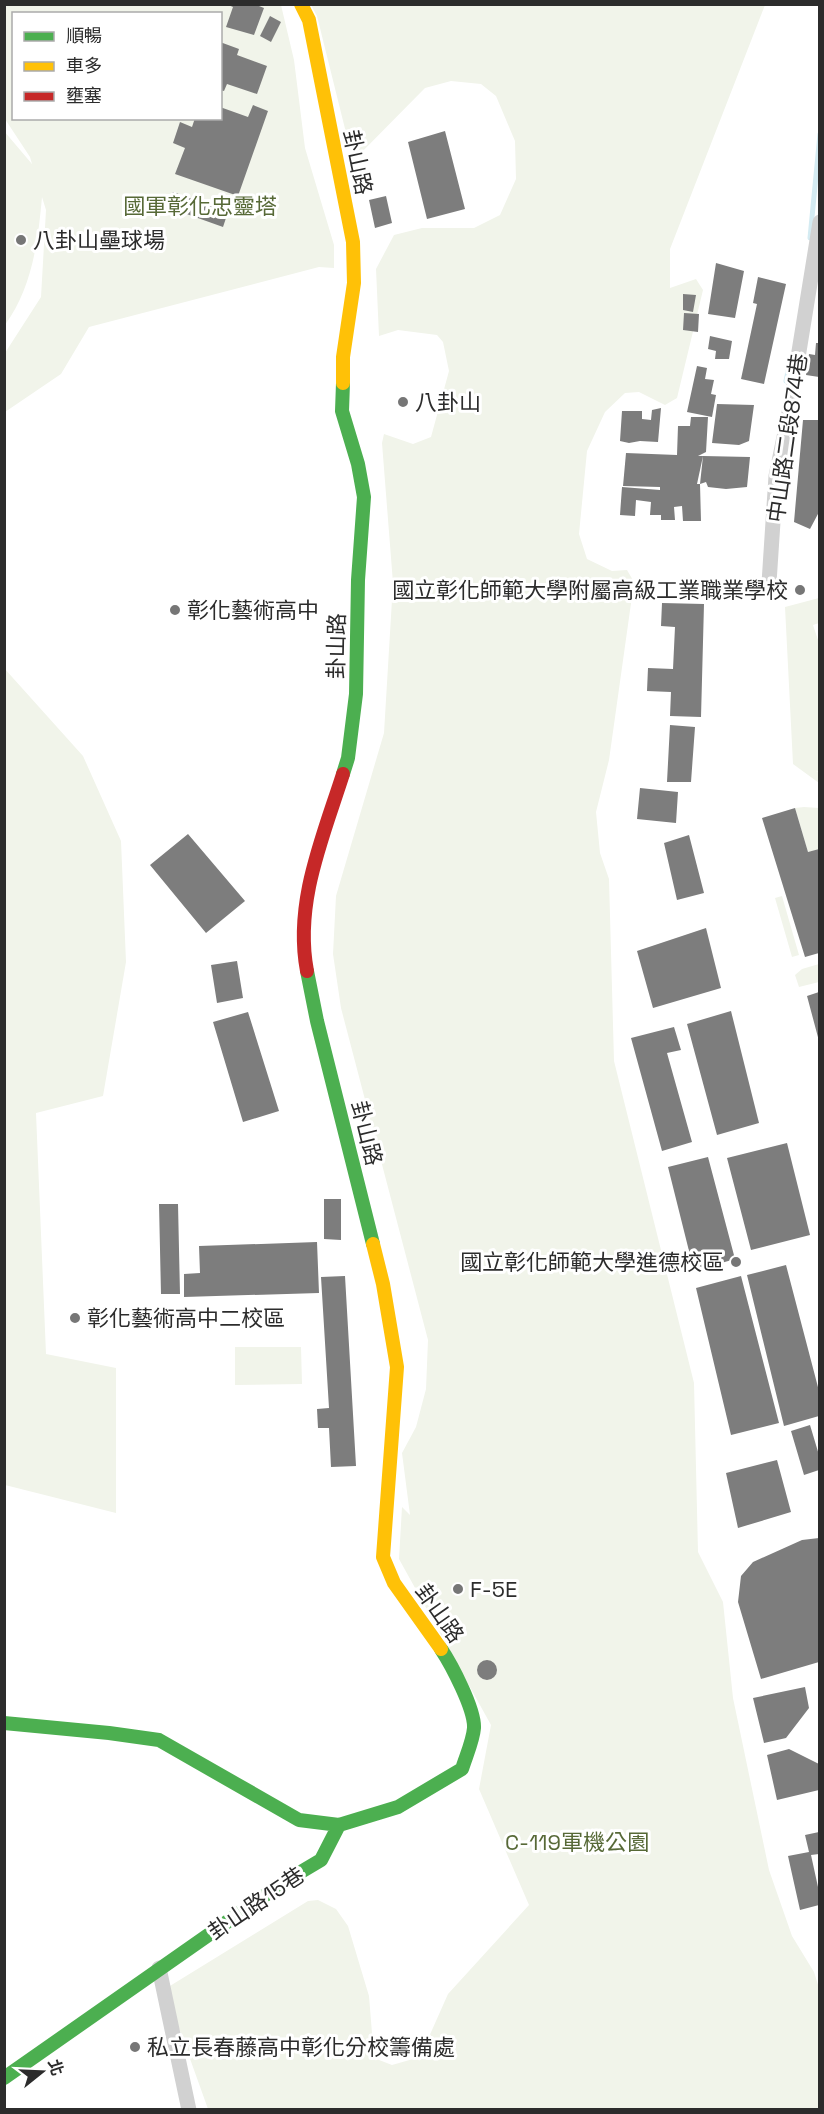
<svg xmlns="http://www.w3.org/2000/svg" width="824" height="2114" font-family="'Space Grotesk','Noto Sans TC',sans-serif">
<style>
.green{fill:#f1f4ea;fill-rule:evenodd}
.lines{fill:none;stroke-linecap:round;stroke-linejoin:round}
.stream{stroke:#d4ebf2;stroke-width:5}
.building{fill:#7d7d7d}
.street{stroke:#d1d1d1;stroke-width:15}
.fast{stroke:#4caf50;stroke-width:14}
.slow{stroke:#ffc107;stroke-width:14}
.jam{stroke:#c62828;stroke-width:14}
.poi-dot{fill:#767676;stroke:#fff;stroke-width:2}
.labels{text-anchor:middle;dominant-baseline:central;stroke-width:6;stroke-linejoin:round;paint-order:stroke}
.street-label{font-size:22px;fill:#2c2c2c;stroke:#fff}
.park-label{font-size:22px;fill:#576937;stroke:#fff}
.poi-label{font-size:22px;fill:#2c2c2c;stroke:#fff;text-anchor:start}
</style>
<rect width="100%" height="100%" fill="#fff"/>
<path class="green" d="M5 5H281L294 60 305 148 334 245V268L319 267 89 327 61 374 5 412V353L41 297 46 210 42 197C38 242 32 288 5 325L4 131 32 164 30 157 5 119ZM14 14H220V118H14Z
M311 5H765L670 249V288L696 279 703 290 677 398 665 405 639 392 625 393 605 412 587 451 579 534 587 559 612 571 627 570 634 582 609 760 596 812 600 853 609 879 614 1061 694 1383 698 1552 723 1602 733 1698 769 1870 792 1936 814 1972 819 1988V2109H208L165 1989 308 1901 318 1900 336 1909 348 1926 369 1996 374 2058 392 2065 420 2057 448 1994 529 1905 479 1789 491 1725 399 1559 402 1507 410 1515 402 1453 416 1427 426 1389 428 1340 341 1008 333 954 336 896 384 733 393 583 382 443 384 434 413 444 431 437 449 371 443 342 437 335 398 330 379 336 376 269 394 235 422 228H474L500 215 516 179 515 141 496 96 481 84 451 81 425 88 353 161 317 16Z
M819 598V623L813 625 820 646 819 772 816 771 819 773V783L793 764 785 607Z
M4 668 83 756 121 841 126 962 103 1096 36 1113 46 1354 116 1368V1513L5 1485Z
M804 807 819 808V849L808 852 795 808Z
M782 896 799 955 792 957 775 898Z
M819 964V982L799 987 795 975 802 969Z
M235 1347H301L302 1384 235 1385Z"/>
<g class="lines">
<path class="stream" d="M810 238 820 134
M786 381 790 362"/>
</g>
<path class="building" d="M226 4H254L264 8 254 35 226 27 233 7Z
M270 16 281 22 271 42 260 36Z
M220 42 239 49 237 55 267 66 257 94 227 84 224 91 220 90Z
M253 105 268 111 238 196 175 174 185 148 173 143 180 122 192 127 195 118H220V107L248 117Z
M445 131 465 209 427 219 408 142Z
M173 192 228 212 223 227 167 207Z
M386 196 392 223 375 228 369 200Z
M716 263 744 271 735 318 708 314Z
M758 277 786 284 764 384 741 379 757 304 753 303Z
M683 294 696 295 693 312 683 310Z
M684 313 699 314 698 332 683 330Z
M710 336 732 341 729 359H715L716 351 708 349Z
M816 343H819V377L806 375 809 354 815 355Z
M697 366 707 368 705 379 714 380 711 394 716 395 712 417 687 412Z
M717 404 754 405 749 441 739 445 712 443Z
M661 408 658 442 640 441 629 443 620 441 622 411H642V419L651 420 652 410Z
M691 417H708L706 452 698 456H703L697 484H700L703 456 750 457 747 487 726 489 708 487 706 482 700 484 701 521H683L682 506 674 507 675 520H661V515H650L651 502 636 500 635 516 620 515 622 487 660 490V487L623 486 626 453 677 455 678 426H690Z
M803 420H819V512L810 529 794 522Z
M662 603 704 604 701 717 670 716 671 692 647 691 648 668 673 669 675 627 661 626Z
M670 725 695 727 691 782H667Z
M640 788 678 792 676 823 637 819Z
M795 808 808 852 819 849V953L805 957 762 818Z
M188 834 245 901 206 933 150 865Z
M689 835 704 893 677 900 664 843Z
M706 928 721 988 653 1008 637 951Z
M237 961 243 998 217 1003 211 965Z
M819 992V1041L807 996Z
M731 1011 759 1123 717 1135 687 1024Z
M248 1012 279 1111 243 1122 213 1022Z
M674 1027 681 1050 667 1053 692 1142 662 1151 631 1038Z
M787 1143 810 1235 751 1250 727 1158Z
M708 1157 735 1259 694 1271 668 1167Z
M324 1199H341V1240L324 1239Z
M159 1204H178L180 1294H161Z
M317 1242 319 1293 184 1297V1274L200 1273 199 1246Z
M786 1265 819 1391V1416L784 1426 747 1275Z
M345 1276 356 1466 331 1467 329 1428H318L317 1409 329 1408 321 1277Z
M741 1276 779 1423 731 1435 696 1288Z
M810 1425 819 1455V1470L804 1475 791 1431Z
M777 1460 791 1512 738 1528 726 1473Z
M819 1538V1662L761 1679 738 1602 741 1576 753 1562 802 1540Z
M477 1670a10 10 0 1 1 20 0a10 10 0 1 1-20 0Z
M805 1687 809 1708 786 1738 764 1743 753 1698Z
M789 1749 819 1764V1790L777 1800 767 1755Z
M819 1832V1854L811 1855 818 1887H819V1905L800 1910 788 1856 809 1852 805 1835Z"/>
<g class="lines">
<path class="street" d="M769 583 776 476 789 413 820 222
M159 1968 189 2110"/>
<path class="fast" d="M343 383 342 411 358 464 364 497 358 580 356 694 348 758 343 774
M307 971 317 1021 373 1244
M4 1723 109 1733 159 1740 299 1820 339 1825 398 1807 462 1769C466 1756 473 1741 474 1728 475 1709 451 1664 441 1649
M4 2078 284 1882 321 1860 339 1825"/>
<path class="slow" d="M301 4 309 20 353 242 354 283 343 357V383
M373 1244 383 1284 397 1367 383 1557 394 1583 441 1649"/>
<path class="jam" d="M307 971C294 903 323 837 343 774"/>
</g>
<g class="poi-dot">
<circle cx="21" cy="240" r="6"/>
<circle cx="403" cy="402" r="6"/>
<circle cx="800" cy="590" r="6"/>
<circle cx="175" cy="610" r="6"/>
<circle cx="736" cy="1262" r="6"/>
<circle cx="75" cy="1318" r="6"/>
<circle cx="458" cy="1589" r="6"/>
<circle cx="135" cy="2047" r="6"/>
</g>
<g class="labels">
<g class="street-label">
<text transform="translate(358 162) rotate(78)">卦山路</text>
<text transform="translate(787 438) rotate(-82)">中山路二段874巷</text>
<text transform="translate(336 646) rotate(-89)">卦山路</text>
<text transform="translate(367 1133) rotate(76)">卦山路</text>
<text transform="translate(440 1613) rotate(55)">卦山路</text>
<text transform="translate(256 1903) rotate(-34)">卦山路15巷</text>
</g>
<g class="park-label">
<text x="200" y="206">國軍彰化忠靈塔</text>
<text x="577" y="1842">C-119軍機公園</text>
</g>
<g class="poi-label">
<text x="33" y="240">八卦山壘球場</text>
<text x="415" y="402">八卦山</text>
<text x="788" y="590" text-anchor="end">國立彰化師範大學附屬高級工業職業學校</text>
<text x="187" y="610">彰化藝術高中</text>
<text x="724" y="1262" text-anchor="end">國立彰化師範大學進德校區</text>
<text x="87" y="1318">彰化藝術高中二校區</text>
<text x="470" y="1589">F-5E</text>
<text x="147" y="2047">私立長春藤高中彰化分校籌備處</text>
</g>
</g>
<rect width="824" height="2114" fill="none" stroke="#2c2c2c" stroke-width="12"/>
<rect x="12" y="12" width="210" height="108" fill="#ffffff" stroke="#ababab" stroke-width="1.5"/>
<rect x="24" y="32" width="30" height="9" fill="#4caf50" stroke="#ababab" stroke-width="1.5"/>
<text x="66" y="42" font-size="18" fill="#2c2c2c">順暢</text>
<rect x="24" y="62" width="30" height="9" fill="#ffc107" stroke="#ababab" stroke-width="1.5"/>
<text x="66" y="72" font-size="18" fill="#2c2c2c">車多</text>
<rect x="24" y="92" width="30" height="9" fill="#c62828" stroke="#ababab" stroke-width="1.5"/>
<text x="66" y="102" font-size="18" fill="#2c2c2c">壅塞</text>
<g transform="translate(42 2072) rotate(72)" stroke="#ffffff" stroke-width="4.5" paint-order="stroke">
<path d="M0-4.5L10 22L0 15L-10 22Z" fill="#2c2c2c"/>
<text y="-9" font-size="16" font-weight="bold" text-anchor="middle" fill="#2c2c2c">北</text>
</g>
</svg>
